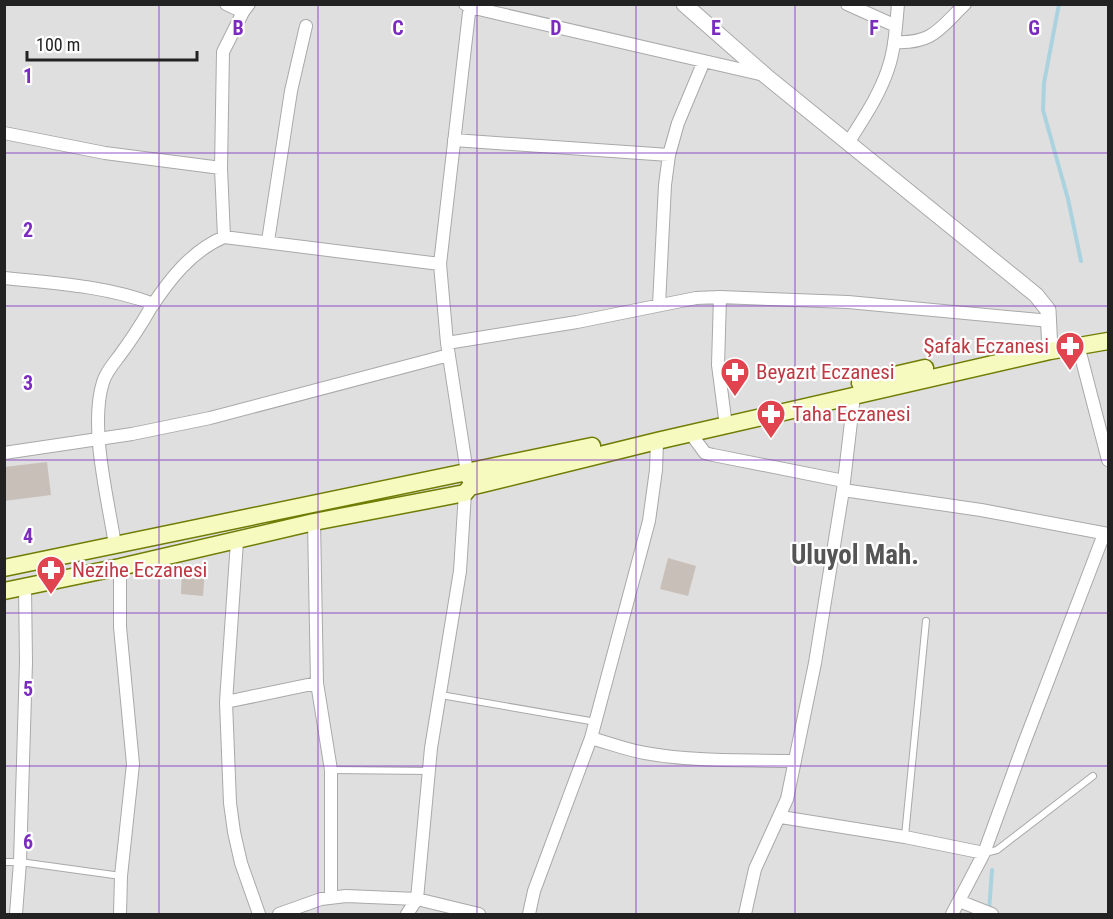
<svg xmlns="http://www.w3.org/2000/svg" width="1113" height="919" font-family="'Roboto Condensed',sans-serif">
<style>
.residential{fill:#e0dfdf}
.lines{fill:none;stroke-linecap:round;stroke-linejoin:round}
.stream{stroke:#aad3df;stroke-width:4}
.building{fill:#c7bfb8}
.service-casing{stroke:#a9a9a9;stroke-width:8}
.minor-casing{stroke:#a9a9a9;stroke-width:14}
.tertiary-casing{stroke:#a9a9a9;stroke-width:17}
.secondary-casing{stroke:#707d05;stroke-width:19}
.service{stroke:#fff;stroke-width:6}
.minor{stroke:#fff;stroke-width:12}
.tertiary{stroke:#fff;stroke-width:15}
.secondary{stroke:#f7fabf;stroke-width:16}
.grid{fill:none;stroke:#7b2cbf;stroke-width:1.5;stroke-opacity:0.55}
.labels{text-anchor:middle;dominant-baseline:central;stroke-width:4.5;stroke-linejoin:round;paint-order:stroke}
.health-label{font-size:21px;fill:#be3a42;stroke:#fff;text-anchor:start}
.district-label{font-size:27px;font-weight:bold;fill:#555;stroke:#fff}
.grid-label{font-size:20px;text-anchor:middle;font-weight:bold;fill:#7b2cbf;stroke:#fff;stroke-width:4.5;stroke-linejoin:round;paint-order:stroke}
</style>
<rect width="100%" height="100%" fill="#f2efe9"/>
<path class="residential" d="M5 5H1108V914H5Z"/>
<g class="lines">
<path class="stream" d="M1059 4 1044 83 1043 110 1068 199 1081 261
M989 911 992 870"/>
</g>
<path class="building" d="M47 462 51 495 4 501V467Z
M668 558 696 566 688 596 660 589Z
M182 569 205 570 203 596 181 594Z"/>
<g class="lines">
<g class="service-casing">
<path id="service" d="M441 695 596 722
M331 770 429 771
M905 836 926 621
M985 853 997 850 1093 776
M4 862H20L121 876"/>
</g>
<g class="minor-casing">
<path id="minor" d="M226 4 243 12
M465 4 470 7 764 75
M847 4 896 26
M894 42C933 44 939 29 965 4
M4 133 105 153 221 168
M454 140 669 155
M848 143C863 119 879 96 888 69 895 49 896 26 898 4
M224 237 221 168 223 52 243 12 249 4
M268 241 291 91 306 26
M4 278C55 283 106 286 154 304
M720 297 718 365 726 426
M659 305 665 185 669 155 678 123 704 61
M447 343 577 322 696 298 720 297 848 302 1050 321
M1078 345 1108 460
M691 434 705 453 713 455 844 481
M4 453 132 434 210 418 449 355
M468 479 447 343 440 264 470 4
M843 490 981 510 1108 534
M314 522 317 683 331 770V897
M237 541 226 702 230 803 234 832 241 863 259 914
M115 545C108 499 89 427 103 382 106 372 114 363 120 355 131 340 141 325 150 309 169 280 191 251 224 237L440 264
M120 567V627L133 764 121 876 120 914
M226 702 317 683
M591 738C609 743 627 750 645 753 695 762 745 760 795 761
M781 817 905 837 984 853
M959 901 992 914
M16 914 20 862 26 662 25 587
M279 914 321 899 346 896 417 899 479 914
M407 914 417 899 431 748 460 571 465 493
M529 914 534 891 591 738 649 521 656 470 657 441
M745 914 755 869 787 799 815 663 843 490 854 396
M952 914 984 853 1023 746 1104 534"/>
</g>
<g class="tertiary-casing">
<path id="tertiary" d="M684 4 766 76 1036 295 1048 310 1050 351"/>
</g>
<g class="secondary-casing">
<path id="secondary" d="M860 383 925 368
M4 568 592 446
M4 591 120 567 314 522 465 493 470 487 657 441 1050 351 1108 341"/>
</g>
<use href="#service" class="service"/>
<use href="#minor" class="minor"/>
<use href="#tertiary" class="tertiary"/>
<use href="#secondary" class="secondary"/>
</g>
<path class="grid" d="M159 4V914M318 4V914M477 4V914M636 4V914M795 4V914M954 4V914M4 153H1108M4 306H1108M4 460H1108M4 613H1108M4 766H1108"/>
<defs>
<g id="pharmacy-pin" transform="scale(1.5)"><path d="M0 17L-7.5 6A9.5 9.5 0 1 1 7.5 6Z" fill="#e0444e" stroke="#fff"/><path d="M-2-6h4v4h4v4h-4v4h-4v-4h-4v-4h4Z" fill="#fff"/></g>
</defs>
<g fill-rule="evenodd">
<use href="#pharmacy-pin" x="1070" y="346"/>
<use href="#pharmacy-pin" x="735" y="372"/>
<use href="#pharmacy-pin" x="771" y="414"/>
<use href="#pharmacy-pin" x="51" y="570"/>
</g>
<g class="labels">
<g class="health-label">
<text x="1049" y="346" text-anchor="end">Şafak Eczanesi</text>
<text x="756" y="372">Beyazıt Eczanesi</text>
<text x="792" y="414">Taha Eczanesi</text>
<text x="72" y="570">Nezihe Eczanesi</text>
</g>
<g class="district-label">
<text x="855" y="555">Uluyol Mah.</text>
</g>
</g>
<g class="grid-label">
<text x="238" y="35">B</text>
<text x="398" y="35">C</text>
<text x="556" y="35">D</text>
<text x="716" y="35">E</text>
<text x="874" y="35">F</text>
<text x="1034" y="35">G</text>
<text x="28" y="83">1</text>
<text x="28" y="237">2</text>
<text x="28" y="390">3</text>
<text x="28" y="543">4</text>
<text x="28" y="696">5</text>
<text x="28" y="849">6</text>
</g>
<rect width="1113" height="919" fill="none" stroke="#222222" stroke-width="12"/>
<path d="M27 51v9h170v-9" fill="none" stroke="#222222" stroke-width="3"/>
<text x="36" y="51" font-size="18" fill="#222222" stroke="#ffffff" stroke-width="4.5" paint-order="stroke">100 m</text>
</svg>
